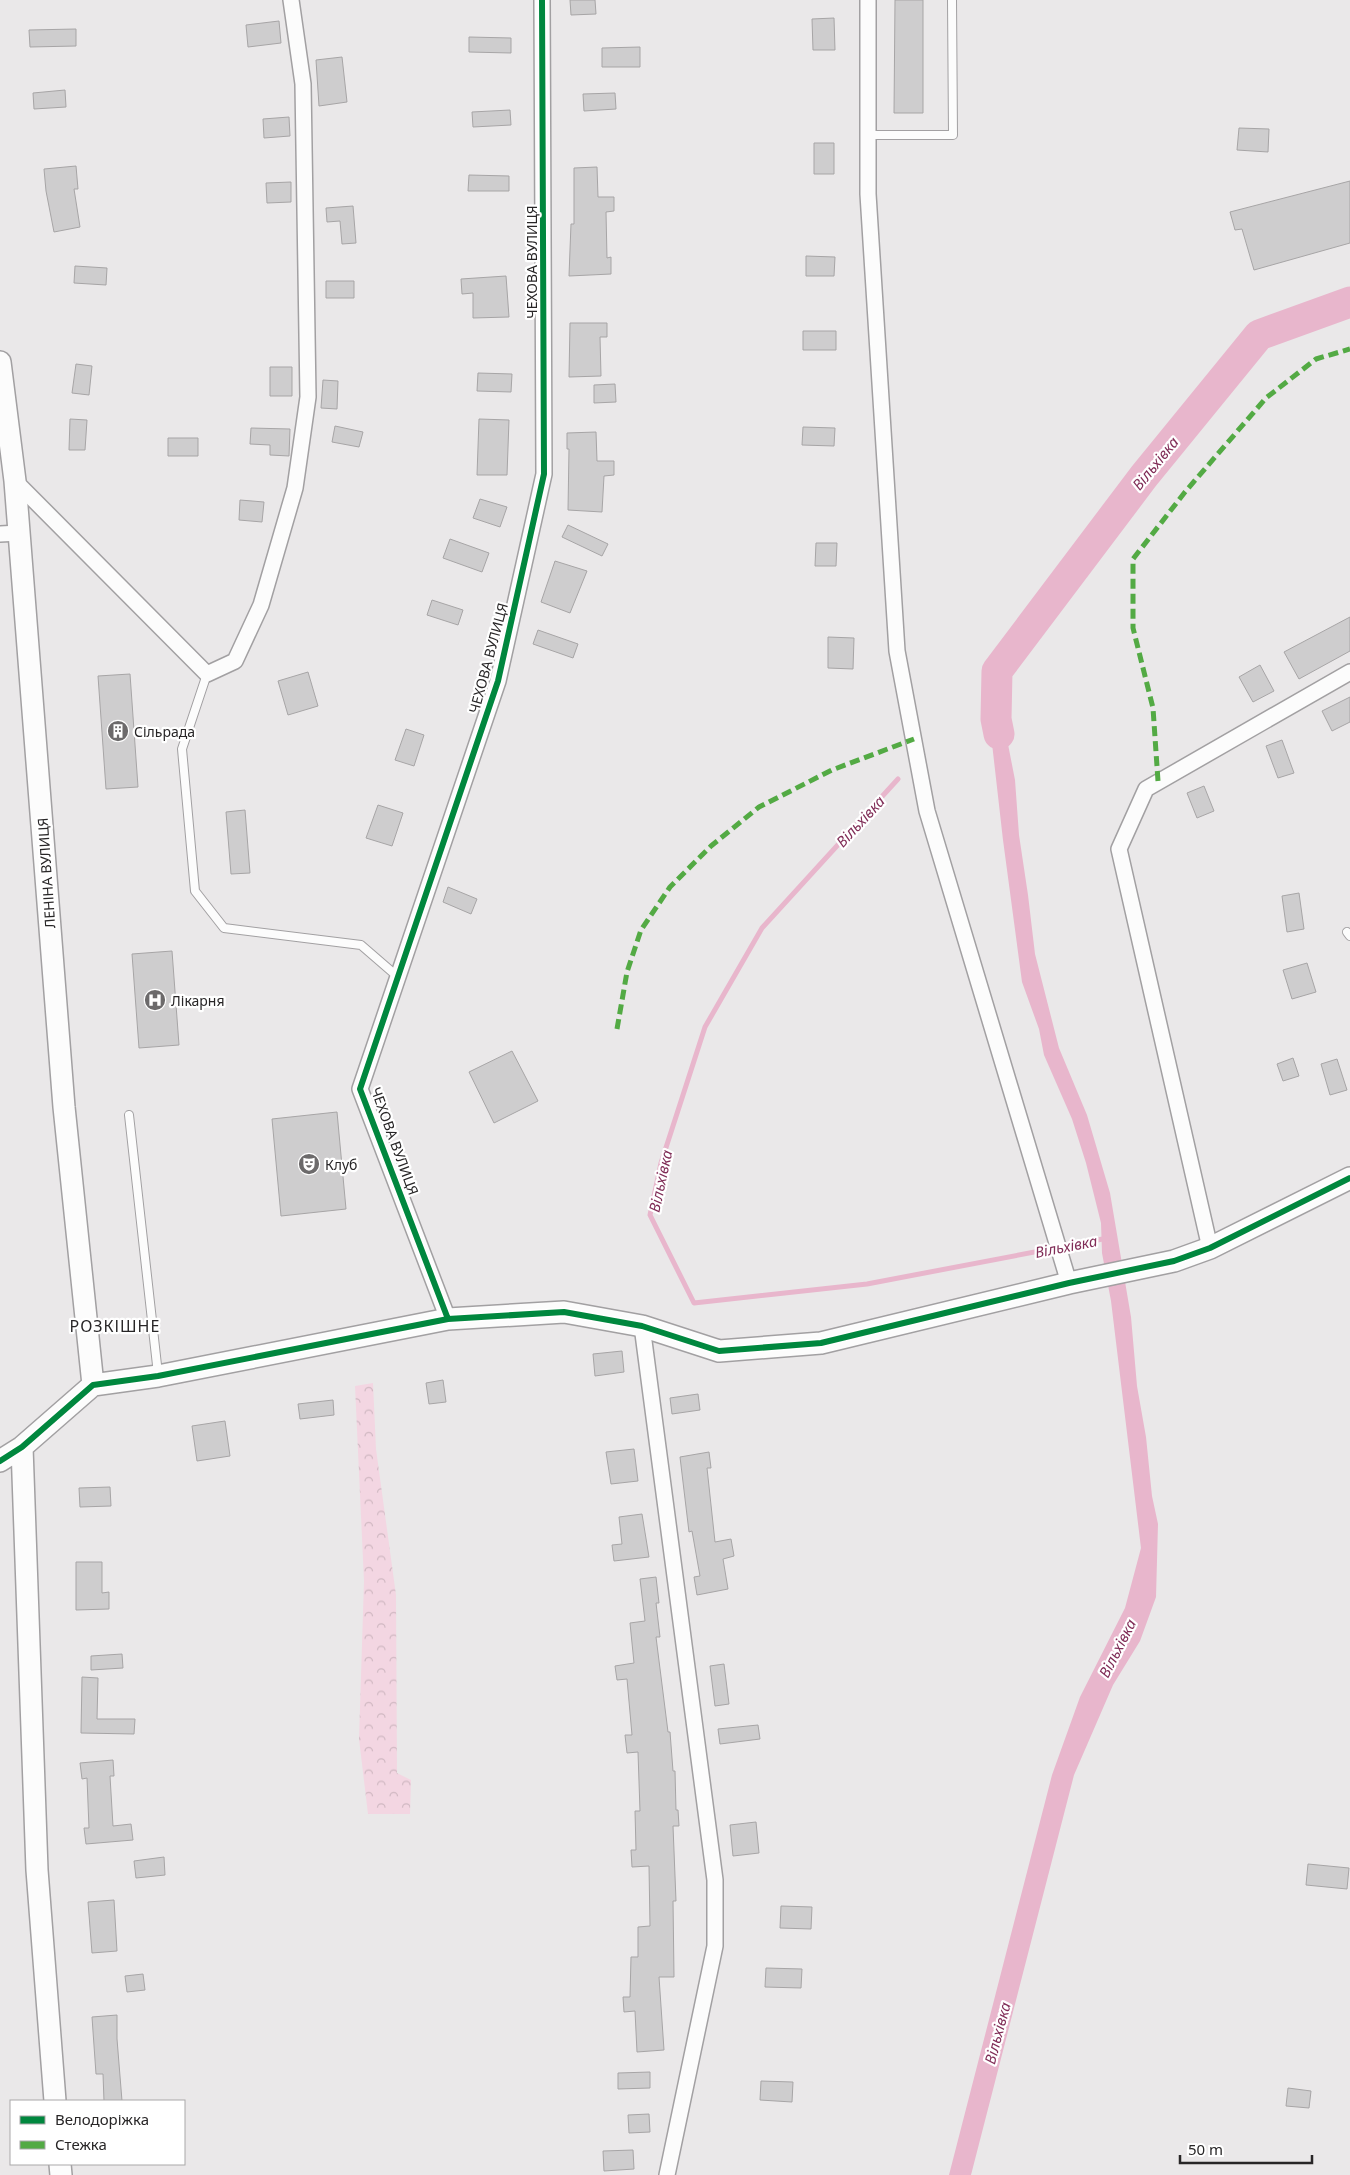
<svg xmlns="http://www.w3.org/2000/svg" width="1350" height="2175" font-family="'Noto Sans',sans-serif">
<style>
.forest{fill:url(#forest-crowns)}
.water{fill:#e8b6cc}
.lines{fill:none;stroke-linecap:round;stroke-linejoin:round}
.stream{stroke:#e8b6cc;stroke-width:5}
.river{stroke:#e8b6cc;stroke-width:31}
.building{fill:#cecdce;stroke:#a7a5a6}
.lane-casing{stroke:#a2a0a2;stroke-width:10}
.street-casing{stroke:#a2a0a2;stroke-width:18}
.secondary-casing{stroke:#a2a0a2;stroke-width:24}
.lane{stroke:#fcfcfc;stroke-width:8}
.street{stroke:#fcfcfc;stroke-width:15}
.secondary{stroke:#fcfcfc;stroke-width:21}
.quiet{stroke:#53aa44;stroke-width:5;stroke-dasharray:10 5;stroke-linecap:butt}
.cycleway-casing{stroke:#fff;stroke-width:9}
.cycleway{stroke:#00873e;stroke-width:6}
.labels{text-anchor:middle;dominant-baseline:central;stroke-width:4.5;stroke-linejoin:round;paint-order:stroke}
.street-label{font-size:14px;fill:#282627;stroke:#fff}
.poi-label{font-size:14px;fill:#282627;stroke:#fff;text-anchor:start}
.water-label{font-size:15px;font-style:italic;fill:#802d57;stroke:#fff}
.quarter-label{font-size:16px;letter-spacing:1px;fill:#282627;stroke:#fff}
</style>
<defs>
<pattern id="forest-crowns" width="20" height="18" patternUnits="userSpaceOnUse" patternTransform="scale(1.25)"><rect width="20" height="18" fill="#f3d6e2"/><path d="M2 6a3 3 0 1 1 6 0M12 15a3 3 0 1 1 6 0" fill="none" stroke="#d0b8c2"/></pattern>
</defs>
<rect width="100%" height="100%" fill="#eae8e9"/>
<path class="forest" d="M373 1383 376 1449 396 1595 397 1773 411 1780 410 1814H368L359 1739 364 1581 355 1386Z"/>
<path class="water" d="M990 690 1002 692 1006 734 1015 780 1019 835 1028 895 1035 954 1059 1048 1087 1115 1110 1193 1131 1317 1137 1386 1146 1437 1152 1496 1158 1524 1156 1597 1140 1641 1113 1685 1074 1775 971 2175H949L1052 1775 1080 1697 1125 1608 1141 1548 1111 1301 1102 1253 1101 1223 1086 1163 1072 1119 1044 1055 1039 1029 1022 982 1003 840 989 717Z"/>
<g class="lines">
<path class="stream" d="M898 779 762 928 705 1027 661 1163 650 1215 694 1303 867 1284 1108 1238"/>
<path class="river" d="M999 734 996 719 997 671 1144 476 1259 335 1350 302"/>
</g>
<path class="building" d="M570 0H595L596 14 571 15Z
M895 0H923V113H894Z
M834 18 835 50H813L812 19Z
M279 21 281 43 248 47 246 25Z
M76 29V46L30 47 29 30Z
M469 37 511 38V53L469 52Z
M640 47V67H602V48Z
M342 57 347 102 319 106 316 60Z
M65 90 66 107 34 109 33 93Z
M615 93 616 109 584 111 583 94Z
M510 110 511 125 473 127 472 112Z
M289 117 290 136 264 138 263 119Z
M1239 128 1269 129 1268 152 1237 150Z
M814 143H834V174H814Z
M76 166 78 189H74L80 227 54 232 46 191 44 169Z
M597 167 598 197H614V211L606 212 607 258 611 257V274L569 276 571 224H574V168Z
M469 175 509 176V191H468Z
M1350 181V243L1254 270 1242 229 1235 230 1230 212Z
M291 182V202L267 203 266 183Z
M353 206 356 243 342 244 340 221 327 222 326 208Z
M806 256 835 257 834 276H806Z
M75 266 107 268 106 285 74 283Z
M506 276 509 317 473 318V293L462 294 461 279Z
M326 281H354V298H326Z
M570 323H607V337H600L601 376 569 377Z
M803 331H836V350H803Z
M76 364 92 366 89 395 72 393Z
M270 367H292V396H270Z
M478 373 512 374 511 392 477 391Z
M323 380 338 381 337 409 321 408Z
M615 384 616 402 594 403V385Z
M70 419 87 420 85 450H69Z
M479 419 509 420 507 475H477Z
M335 426 363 432 359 447 332 442Z
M803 427 835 428 834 446 802 445Z
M251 428 290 429 289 456 270 455V445L250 444Z
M596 432 597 461H614V475L604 476 602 512 568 510 569 449H567V433Z
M168 438H198V456H168Z
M480 499 507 507 500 527 473 518Z
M240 500 264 502 262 522 239 520Z
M568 525 608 544 602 556 562 537Z
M450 539 489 553 482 572 443 558Z
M816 543H837L836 566H815Z
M555 561 587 571 570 613 541 602Z
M432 600 463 610 458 625 427 615Z
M1350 617V651L1299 679 1284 652Z
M538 630 578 644 573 658 533 644Z
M828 637 854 638 853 669 828 668Z
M1260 665 1274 691 1253 702 1239 677Z
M308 672 318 706 288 715 278 681Z
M130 674 138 787 106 789 98 676Z
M1350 697V722L1332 731 1322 711Z
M406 729 424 735 414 766 395 760Z
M1282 740 1294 773 1278 778 1266 746Z
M1204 786 1214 811 1197 818 1187 793Z
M378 805 403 813 392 846 366 838Z
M245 810 250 873 231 874 226 812Z
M448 887 477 899 471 914 443 902Z
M1299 893 1304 929 1287 932 1282 896Z
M172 951 179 1045 139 1048 132 954Z
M1307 963 1316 992 1292 999 1283 970Z
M512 1051 538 1101 494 1123 469 1072Z
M1293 1058 1299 1076 1283 1081 1277 1064Z
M1337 1059 1347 1090 1330 1095 1321 1064Z
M337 1112 346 1209 281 1216 272 1119Z
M622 1351 624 1372 595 1376 593 1354Z
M443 1380 446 1402 429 1404 426 1383Z
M698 1394 700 1410 672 1414 670 1398Z
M333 1400 334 1415 300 1419 298 1404Z
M225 1421 230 1456 197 1461 192 1426Z
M634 1449 638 1481 611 1484 606 1452Z
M709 1452 711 1468H707L715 1542 731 1539 734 1556 723 1559 728 1589 697 1595 694 1577 700 1576 692 1531 689 1532 680 1457Z
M110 1487 111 1506 80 1507 79 1488Z
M642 1514 649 1557 614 1561 612 1545 622 1544 619 1517Z
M76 1562H102V1593L109 1592V1609L76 1610Z
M656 1577 659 1603H656L660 1637H656L668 1732H670L673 1771H675L676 1810H678L679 1826H673L676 1901H673L674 1977H659L664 2050 637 2052 635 2011 624 2012 623 1997H630L631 1957H638V1927L650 1926 649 1866 632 1867 631 1850H636L635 1811H640L638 1752 627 1753 625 1735H632L627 1679 617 1680 615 1666 634 1663 630 1623 645 1621 640 1579Z
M122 1654 123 1668 91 1670V1656Z
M724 1664 729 1704 715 1706 710 1666Z
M82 1677 98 1678 97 1719H135L134 1734 81 1733Z
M758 1725 760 1739 720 1744 718 1729Z
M113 1760 114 1776H110L113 1826 131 1824 133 1840 86 1844 84 1828H89L87 1778 82 1779 80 1763Z
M756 1822 759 1853 733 1856 730 1825Z
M164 1857 165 1875 136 1878 134 1861Z
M1308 1864 1349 1868 1347 1889 1306 1885Z
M114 1900 117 1951 92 1953 88 1902Z
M781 1906 812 1907 811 1929 780 1928Z
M766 1968 802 1969 801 1988 765 1987Z
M143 1974 145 1990 127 1992 125 1976Z
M117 2015V2039L122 2101H104L103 2074H96L92 2017Z
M650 2072V2088L618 2089V2073Z
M761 2081 793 2082 792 2102 760 2100Z
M1288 2088 1311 2091 1309 2108 1286 2106Z
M649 2114 650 2132 629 2133 628 2115Z
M633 2150 634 2169 604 2171 603 2151Z"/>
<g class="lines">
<g class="lane-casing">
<path id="lane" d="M868 135H953L952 0
M207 674 182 749 195 891 224 928 361 945 398 977
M1347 932 1350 936
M129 1115 158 1374"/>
</g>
<g class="street-casing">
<path id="street" d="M868 0V194L897 651 927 811 1069 1283
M15 481 207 674 235 661 261 605 295 488 308 397 303 84 291 0
M0 534 19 533
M1210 1248 1119 849 1146 789 1350 672
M448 1319 360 1089 498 681 544 474 542 0
M642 1326 715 1880V1946L667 2175"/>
</g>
<g class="secondary-casing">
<path id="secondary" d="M0 362 15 481 64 1107 93 1385
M22 1447 37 1870 55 2101
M0 1461 22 1447 93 1385 158 1376 448 1319 564 1312 642 1326 719 1351 821 1343 1069 1283 1174 1261 1210 1248 1350 1178
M60 2164 61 2175"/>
</g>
<use href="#lane" class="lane"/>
<use href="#street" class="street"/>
<use href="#secondary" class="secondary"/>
<path class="quiet" d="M1158 781 1153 708 1133 628V559L1185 492 1266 398 1316 359 1350 349
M617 1029 627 972 641 930 670 887 711 846 759 807 832 770 914 739"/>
<g class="cycleway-casing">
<path id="cycleway" d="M448 1319 360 1089 498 681 544 474 542 0
M0 1461 22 1447 93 1385 158 1376 448 1319 564 1312 642 1326 719 1351 821 1343 1069 1283 1174 1261 1210 1248 1350 1178"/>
</g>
<use href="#cycleway" class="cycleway"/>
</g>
<defs>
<g id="building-disc" transform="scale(1.125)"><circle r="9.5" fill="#6c6a6b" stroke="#fff"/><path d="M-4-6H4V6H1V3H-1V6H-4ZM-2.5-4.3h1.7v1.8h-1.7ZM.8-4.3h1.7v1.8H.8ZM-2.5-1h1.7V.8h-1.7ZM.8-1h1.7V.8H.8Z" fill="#fff"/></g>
<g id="hospital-disc" transform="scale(1.125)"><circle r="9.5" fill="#6c6a6b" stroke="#fff"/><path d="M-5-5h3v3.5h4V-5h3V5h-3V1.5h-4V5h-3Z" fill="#fff"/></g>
<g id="theatre-disc" transform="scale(1.125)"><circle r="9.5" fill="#6c6a6b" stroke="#fff"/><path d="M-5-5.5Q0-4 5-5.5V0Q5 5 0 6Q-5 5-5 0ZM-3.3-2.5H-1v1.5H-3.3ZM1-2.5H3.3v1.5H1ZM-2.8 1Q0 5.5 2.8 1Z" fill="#fff"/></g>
</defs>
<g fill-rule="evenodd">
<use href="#building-disc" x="118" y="731"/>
<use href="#hospital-disc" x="155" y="1000"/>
<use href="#theatre-disc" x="309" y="1164"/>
</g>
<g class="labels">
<g class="street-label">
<text transform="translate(531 262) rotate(-90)">ЧЕХОВА ВУЛИЦЯ</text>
<text transform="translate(488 658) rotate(-75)">ЧЕХОВА ВУЛИЦЯ</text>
<text transform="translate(46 873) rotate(-94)">ЛЕНІНА ВУЛИЦЯ</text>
<text transform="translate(395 1141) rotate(70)">ЧЕХОВА ВУЛИЦЯ</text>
</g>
<g class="poi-label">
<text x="134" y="731">Сільрада</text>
<text x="171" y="1000">Лікарня</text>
<text x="325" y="1164">Клуб</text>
</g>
<g class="water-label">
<text transform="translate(1155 463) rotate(-51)">Вільхівка</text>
<text transform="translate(860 821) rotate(-47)">Вільхівка</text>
<text transform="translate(660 1181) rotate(-78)">Вільхівка</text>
<text transform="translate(1066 1246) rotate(-11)">Вільхівка</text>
<text transform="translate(1117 1648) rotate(-63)">Вільхівка</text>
<text transform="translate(997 2033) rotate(-75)">Вільхівка</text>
</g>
<g class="quarter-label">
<text x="115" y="1326">РОЗКІШНЕ</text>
</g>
</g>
<rect x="10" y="2100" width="175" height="65" fill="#ffffff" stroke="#a9a8a9"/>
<rect x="20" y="2116" width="25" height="8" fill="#00873e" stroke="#a9a8a9"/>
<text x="55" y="2125" font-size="15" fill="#282627">Велодоріжка</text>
<rect x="20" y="2141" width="25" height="8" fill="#53aa44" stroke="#a9a8a9"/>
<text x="55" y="2150" font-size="15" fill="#282627">Стежка</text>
<path d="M1180 2155v8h132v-8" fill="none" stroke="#282627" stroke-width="2.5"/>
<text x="1188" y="2155" font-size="15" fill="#282627" stroke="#ffffff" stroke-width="4" paint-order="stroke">50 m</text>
</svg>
